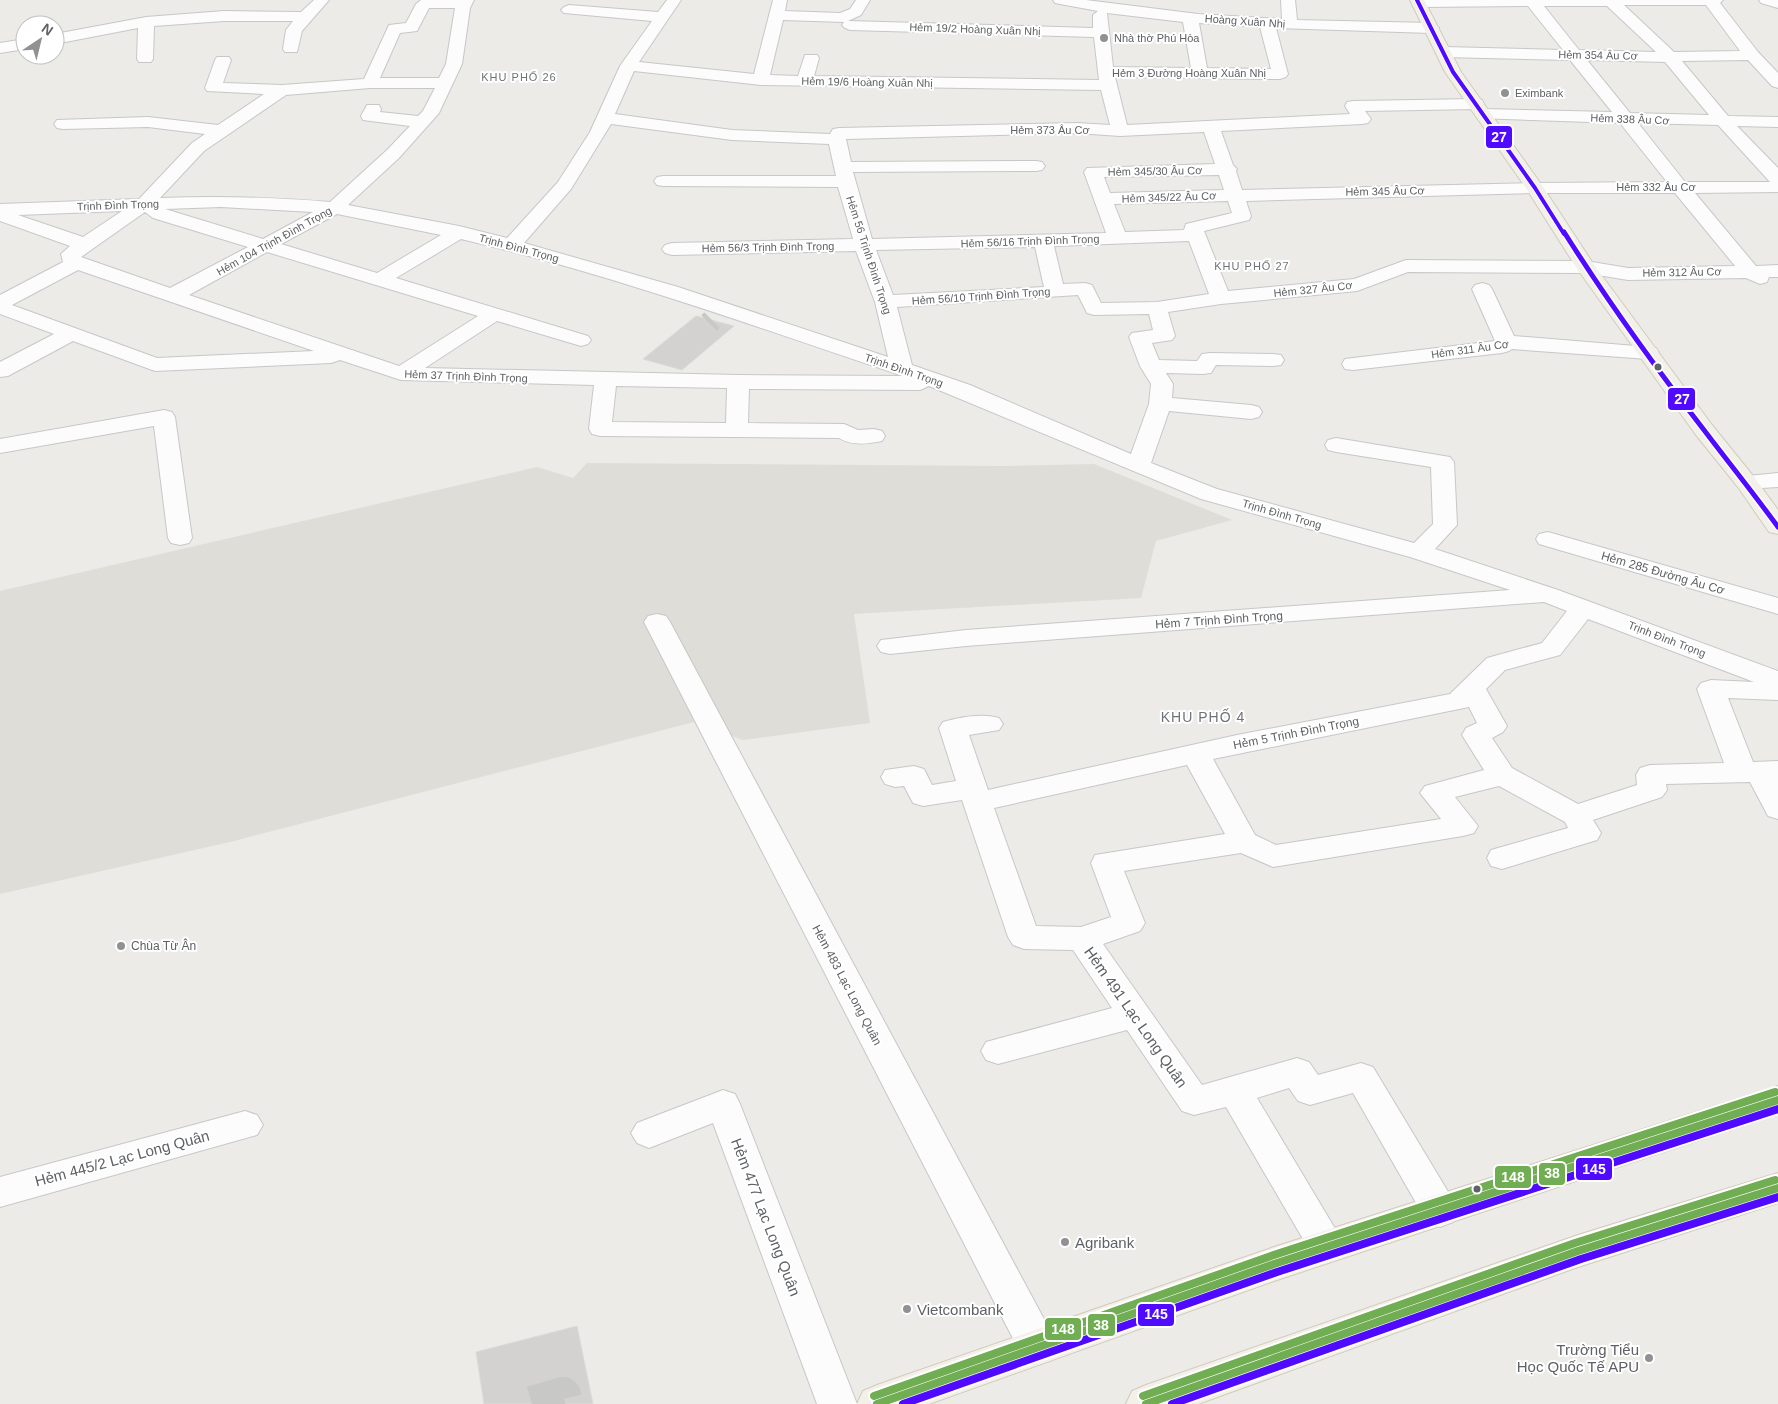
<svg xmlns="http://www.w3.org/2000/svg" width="1778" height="1404" font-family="Arial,sans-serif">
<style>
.education{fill:#dfddd8}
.building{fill:#d3d2d1;stroke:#dcdad7}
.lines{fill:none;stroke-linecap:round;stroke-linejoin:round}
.minor-tunnel-far1{stroke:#c8c8c7;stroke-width:22;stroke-dasharray:22 11;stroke-linecap:butt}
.minor-tunnel{stroke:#c8c8c7;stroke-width:36;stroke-dasharray:36 18;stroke-linecap:butt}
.minor-casing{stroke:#c7c7c7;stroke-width:2}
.major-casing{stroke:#d1cbb9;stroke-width:2}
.minor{fill:#fcfcfc;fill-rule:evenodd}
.major{fill:#f2f0e9;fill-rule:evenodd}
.bus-1-casing{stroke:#fff;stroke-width:12}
.bus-2-casing{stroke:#fff;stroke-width:12}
.bus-3-casing{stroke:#fff;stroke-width:12}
.bus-4-far1-casing{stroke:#fff;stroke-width:6}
.bus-4-casing{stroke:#fff;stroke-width:8}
.bus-1{stroke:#71ad52;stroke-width:8}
.bus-2{stroke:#4f0aff;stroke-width:8}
.bus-3{stroke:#71ad52;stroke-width:8}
.bus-4-far1{stroke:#4f0aff;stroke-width:4}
.bus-4{stroke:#4f0aff;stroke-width:5}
.poi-dot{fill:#909193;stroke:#fff;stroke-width:2}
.bus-dot{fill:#5e6165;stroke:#fff;stroke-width:2}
.labels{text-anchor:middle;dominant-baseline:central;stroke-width:4;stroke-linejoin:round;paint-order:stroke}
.far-street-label{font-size:11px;fill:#5e6165;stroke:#fff}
.far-poi-label{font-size:11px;fill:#5e6165;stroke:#fff;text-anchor:start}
.far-neighbourhood-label{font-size:11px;letter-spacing:1px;fill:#6f7377;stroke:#fff}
.street-label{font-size:12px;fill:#5e6165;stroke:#fff}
.poi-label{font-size:12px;fill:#5e6165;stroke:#fff;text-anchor:start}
.neighbourhood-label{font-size:14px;letter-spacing:1px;fill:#6f7377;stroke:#fff}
.near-street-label{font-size:15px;fill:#5e6165;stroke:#fff}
.near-poi-label{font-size:15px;fill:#5e6165;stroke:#fff;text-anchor:start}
.line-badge{stroke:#fff;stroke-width:2}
.badge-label{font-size:14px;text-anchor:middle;font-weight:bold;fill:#fff}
</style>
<rect width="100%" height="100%" fill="#ecebe8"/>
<path class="education" d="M587 463 1002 466 1094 464 1232 520 1156 541 1141 598 854 614 870 723 743 740 694 722 230 842 0 894V591L537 467 573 478Z"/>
<path class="building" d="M696 316 734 326 682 370 643 359Z
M577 1326 593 1404H484L476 1352Z"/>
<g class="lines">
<path class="minor-tunnel-far1" d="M709 323 712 320"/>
<path class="minor-tunnel" d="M532 1404 563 1395 565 1404"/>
<g class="minor-casing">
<path id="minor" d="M314 0H329L302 31 297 52H285L283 49 286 30 293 21H224L154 26 153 59 151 62H139L137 59 138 28 55 44V34L146 17 224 11 301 12Z
M421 0H474L470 8 462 64 439 113 399 158 348 205 459 226 507 238 558 182 590 132 620 66 652 21 564 13 561 10 564 7 569 5 658 12 667 0H681L639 62 754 74 773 0H787L785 11 840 13 850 9 856 0H870L861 15 848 21 1093 28V15L1098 11 1060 4 1055 3 1053 0H1086L1198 14 1282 19 1281 0H1295L1297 20 1431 23 1436 25 1439 28 1436 31 1431 33 1276 28 1288 74 1286 77 1280 79 1115 77 1127 125 1350 114 1345 106 1347 102 1353 101 1476 99 1482 100 1484 104 1482 108 1476 109 1365 111 1371 119 1368 123 1362 124 1221 131 1233 165 1237 169 1236 171 1242 190 1535 183 1667 182 1620 123 1477 118 1475 114 1477 110 1483 109 1612 112 1570 60 1444 57 1438 55 1436 52 1438 49 1444 47 1563 50 1528 6 1419 7 1414 6 1412 3 1414 0H1723L1720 3 1758 52 1778 73V88L1772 86 1748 60 1682 61 1728 116 1778 117V127L1737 126 1778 168V192L1695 193 1756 266 1778 265V277H1769L1767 282 1760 284 1746 278 1628 280 1586 273 1408 272 1357 291 1221 304 1168 312 1175 336 1172 340 1152 343 1159 360 1197 361 1202 354 1210 353 1273 354 1281 355 1284 360 1281 365 1273 366 1216 365 1211 373 1203 374 1166 373 1173 384 1172 398 1251 405 1259 407 1262 412 1259 417 1251 419 1169 411 1151 463 1217 489 1414 543 1433 524 1431 467 1336 452 1328 450 1325 445 1328 440 1336 438 1450 457 1454 462 1457 525 1435 549 1558 590 1778 671V700L1728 698 1753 762 1778 761V819L1768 816 1750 782 1666 784 1667 790 1662 797 1593 820 1601 833 1597 840 1502 869 1491 866 1487 858 1491 850 1568 828 1565 822 1499 786 1455 797 1478 826 1474 833 1463 836 1273 867 1241 853 1124 871 1145 923 1140 931 1103 944 1202 1085 1297 1058 1309 1062 1318 1075 1361 1063 1373 1067 1453 1200 1458 1211 1453 1222 1440 1227 1427 1222 1353 1093 1310 1105 1298 1101 1289 1088 1257 1098 1346 1247 1340 1258 1327 1263 1314 1258 1226 1107 1194 1115 1182 1111 1127 1030 998 1064 986 1060 981 1051 986 1042 1112 1008 1073 950 1024 949 1013 945 1008 937 962 800 923 806 913 803 904 786 895 787 885 784 881 777 885 770 914 766 924 769 932 785 956 781 939 728 943 722C960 717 982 713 999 718L1003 724 999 730 969 735 988 790 1237 735 1450 694 1487 658 1542 643 1567 611 1544 602 966 646 890 654 881 652 877 646 881 640 966 630 1510 590 1410 557 1201 499 929 386 920 390 749 389 748 423 844 424 858 430 874 429 882 431 885 436 882 441C868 444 852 446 839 438L600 436 592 434 589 429 594 385 401 380 340 360 331 363 155 371 73 341 8 376 0 377V362L54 334 0 314V295L63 262 61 254 70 246 0 221V204L139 199 192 143 205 134 148 127 63 129 57 128 54 124 57 120 148 117 218 125 264 94 207 91 205 88 215 60 217 57H229L231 60 223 83 282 85 364 79 389 25 406 23 416 4ZM1624 5H1706L1740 51 1674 52ZM1544 6H1607L1656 52 1579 50ZM429 8H455L446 64 439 78H380L400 33 417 31ZM1107 13 1183 22 1191 68 1113 67ZM783 20 844 22 842 25 845 28 850 30 1094 37 1099 80 814 76 819 58 817 55H805L798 76 770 75ZM1199 23 1260 27 1271 69 1207 68ZM1587 60 1665 62 1709 115 1630 113ZM634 71 761 85 1101 90 1110 125 1077 123 839 128 833 129 830 134 732 130 615 114ZM370 88H435L423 111 418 116 380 112 381 109 379 105H367L361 116 363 120 410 126 387 150 330 202C273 197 217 196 160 198L204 151 286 95ZM1638 123 1718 125 1770 182H1685ZM611 124 732 140 829 144 836 176H663L657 177 654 181 657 185 663 186 838 187 853 239 672 243 665 245 662 249 665 253 672 255 856 251 875 302 888 357 678 287 524 243 571 189ZM1204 132 1215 164 1087 168 1084 172 1106 233 872 239 853 172 1036 171 1042 170 1045 166 1042 162 1036 161 851 162 846 139 1077 133 1120 136ZM1219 175 1224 190 1110 193 1104 177ZM1535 193H1675L1735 266 1628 268 1586 261 1406 260 1354 279 1228 291 1204 231 1249 220 1251 216 1246 201ZM1228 201 1232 213 1186 224 1184 230 1125 232 1114 204ZM221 207 313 212 263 239 165 209ZM122 211 83 237 18 215ZM145 212 153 218 248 247 170 288 81 257ZM337 214 441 235 377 273 281 244ZM461 239C611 274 757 327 903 376L738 375 425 368 497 321 581 346 588 344 591 340 588 336 396 278ZM1189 241 1209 294 1157 302 1101 303 1092 285 1085 283 1063 284 1054 246ZM1035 247 1044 287 893 295 876 250ZM267 252 478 316 399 366 189 295ZM78 270 314 351 157 358 12 305ZM1078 295 1087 313 1094 315 1149 314 1153 330 1132 333 1129 337 1140 366 1151 384 1149 404 1131 454 970 385 912 365 897 307ZM616 386 727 388 726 423 612 422ZM1588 619 1754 682 1711 680 1701 683 1697 689 1724 763 1650 765 1640 768 1636 775 1637 785 1578 804 1512 768 1492 738 1503 732 1507 726 1486 689 1505 670 1560 655ZM1469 707 1477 723 1466 728 1462 735 1484 770 1425 786 1420 793 1441 819 1276 845 1255 835 1213 759ZM1187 765 1225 834 1095 855 1091 863 1111 917 1081 927 1036 926 994 808Z
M1759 0H1778V8L1761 3Z
M25 39V49L0 53V43Z
M1482 283 1489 285 1492 289 1514 336 1648 347 1656 348 1659 353 1656 358 1648 359 1512 349 1509 351 1502 353 1353 370 1345 369 1342 364 1345 359 1353 358 1495 341 1472 289 1475 285Z
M164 410 172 412 175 417 192 538 189 543 180 545 171 543 168 538 154 426 0 453V439Z
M1778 473V487L1746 489 1738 487 1734 482 1738 477Z
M1548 532 1778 598V614L1539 544 1536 539 1539 534Z
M657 614 666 616 670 622 1052 1334 1058 1347 1052 1360 1038 1365 1024 1360 644 622 648 616Z
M723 1090 735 1094 740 1104 857 1404H817L713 1123 649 1148 637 1143 631 1133 637 1123Z
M245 1111 257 1115 263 1125 257 1135 0 1207V1177Z"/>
</g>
<g class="major-casing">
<path id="major" d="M1410 0H1424L1461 72 1541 184 1594 265 1712 425 1754 477 1778 510V534L1769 532 1738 487 1696 435 1576 267 1526 188 1445 72Z
M1778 1086V1114L1274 1281 929 1404H857L863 1391 877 1385 1274 1247Z
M1778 1173V1203L1578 1267 1198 1404H1126L1132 1391 1146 1385 1578 1235Z"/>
</g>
<use href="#minor" class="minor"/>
<use href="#major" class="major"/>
<g class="bus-1-casing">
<path id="bus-1" d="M877 1404 1274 1264 1778 1100
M1146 1404 1578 1251 1778 1188"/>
</g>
<g class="bus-2-casing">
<path id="bus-2" d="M903 1404 1277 1272 1778 1109
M1172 1404 1581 1259 1778 1197"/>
</g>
<g class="bus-3-casing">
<path id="bus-3" d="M874 1396 1271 1256 1775 1092
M1143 1396 1575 1243 1775 1180"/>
</g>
<g class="bus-4-far1-casing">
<path id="bus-4-far1" d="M1417 0 1453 72 1535 188 1564 234"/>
</g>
<g class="bus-4-casing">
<path id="bus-4" d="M1564 232C1607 300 1655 367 1704 430 1729 463 1754 494 1778 527"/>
</g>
<use href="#bus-1" class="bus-1"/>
<use href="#bus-2" class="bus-2"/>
<use href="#bus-3" class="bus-3"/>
<use href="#bus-4-far1" class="bus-4-far1"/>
<use href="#bus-4" class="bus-4"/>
</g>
<g class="poi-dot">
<circle cx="1104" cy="38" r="5"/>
<circle cx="1505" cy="93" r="5"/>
<circle cx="121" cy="946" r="5"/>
<circle cx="1065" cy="1242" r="5"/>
<circle cx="907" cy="1309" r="5"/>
<circle cx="1649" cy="1358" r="5"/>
</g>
<g class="bus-dot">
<circle cx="1658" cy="367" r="4.5"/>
<circle cx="1477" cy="1189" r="4.5"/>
</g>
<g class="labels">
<g class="far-street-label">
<text transform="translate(1245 21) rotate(4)">Hoàng Xuân Nhị</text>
<text transform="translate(975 29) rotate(2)">Hẻm 19/2 Hoàng Xuân Nhị</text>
<text transform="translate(1598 55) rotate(1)">Hẻm 354 Âu Cơ</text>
<text x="1189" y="73">Hẻm 3 Đường Hoàng Xuân Nhị</text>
<text transform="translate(867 82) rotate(1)">Hẻm 19/6 Hoàng Xuân Nhị</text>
<text transform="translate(1630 119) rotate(2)">Hẻm 338 Âu Cơ</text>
<text x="1050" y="130">Hẻm 373 Âu Cơ</text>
<text transform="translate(1155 171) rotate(-1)">Hẻm 345/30 Âu Cơ</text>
<text x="1656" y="187">Hẻm 332 Âu Cơ</text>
<text transform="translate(1385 191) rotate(-1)">Hẻm 345 Âu Cơ</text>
<text transform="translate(1169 197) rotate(-2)">Hẻm 345/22 Âu Cơ</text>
<text transform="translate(118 205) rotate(-2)">Trịnh Đình Trọng</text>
<text transform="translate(274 241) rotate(-29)">Hẻm 104 Trịnh Đình Trọng</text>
<text transform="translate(1030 241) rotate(-2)">Hẻm 56/16 Trịnh Đình Trọng</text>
<text transform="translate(768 247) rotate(-1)">Hẻm 56/3 Trịnh Đình Trọng</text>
<text transform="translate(519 248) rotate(15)">Trịnh Đình Trọng</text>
<text transform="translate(869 255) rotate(72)">Hẻm 56 Trịnh Đình Trọng</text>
<text transform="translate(1682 272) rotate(-1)">Hẻm 312 Âu Cơ</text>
<text transform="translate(1313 289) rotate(-6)">Hẻm 327 Âu Cơ</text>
<text transform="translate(981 296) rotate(-4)">Hẻm 56/10 Trịnh Đình Trọng</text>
<text transform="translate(1470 349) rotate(-8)">Hẻm 311 Âu Cơ</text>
<text transform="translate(904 370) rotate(19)">Trịnh Đình Trọng</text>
<text transform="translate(466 376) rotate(2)">Hẻm 37 Trịnh Đình Trọng</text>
<text transform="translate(1282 514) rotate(16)">Trịnh Đình Trọng</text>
<text transform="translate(1667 639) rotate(21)">Trịnh Đình Trọng</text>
</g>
<g class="far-poi-label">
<text x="1114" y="38">Nhà thờ Phú Hòa</text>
<text x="1515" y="93">Eximbank</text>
</g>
<g class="far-neighbourhood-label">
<text x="519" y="77">KHU PHỐ 26</text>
<text x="1252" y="266">KHU PHỐ 27</text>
</g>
<g class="street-label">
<text transform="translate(1663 573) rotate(16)">Hẻm 285 Đường Âu Cơ</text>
<text transform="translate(1219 620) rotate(-4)">Hẻm 7 Trịnh Đình Trọng</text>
<text transform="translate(1296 733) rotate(-11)">Hẻm 5 Trịnh Đình Trọng</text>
<text transform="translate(847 985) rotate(62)">Hẻm 483 Lạc Long Quân</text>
</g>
<g class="poi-label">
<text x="131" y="946">Chùa Từ Ân</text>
</g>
<g class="neighbourhood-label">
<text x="1203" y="717">KHU PHỐ 4</text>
</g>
<g class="near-street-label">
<text transform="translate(1136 1017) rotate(55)">Hẻm 491 Lạc Long Quân</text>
<text transform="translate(122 1158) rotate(-15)">Hẻm 445/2 Lạc Long Quân</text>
<text transform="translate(766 1217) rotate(69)">Hẻm 477 Lạc Long Quân</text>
</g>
<g class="near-poi-label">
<text x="1075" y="1242">Agribank</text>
<text x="917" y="1309">Vietcombank</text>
<text x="1639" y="1349" text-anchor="end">Trường Tiểu<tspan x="1639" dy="17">Học Quốc Tế APU</tspan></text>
</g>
</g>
<g class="line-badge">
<rect x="1485" y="125" width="28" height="24" rx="5" fill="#4f0aff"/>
<rect x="1667" y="387" width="29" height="24" rx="5" fill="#4f0aff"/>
<rect x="1575" y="1157" width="38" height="24" rx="5" fill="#4f0aff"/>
<rect x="1538" y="1162" width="28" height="24" rx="5" fill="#71ad52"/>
<rect x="1494" y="1165" width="38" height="24" rx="5" fill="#71ad52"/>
<rect x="1137" y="1303" width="38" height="24" rx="5" fill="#4f0aff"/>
<rect x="1087" y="1313" width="29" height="24" rx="5" fill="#71ad52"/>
<rect x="1044" y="1317" width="38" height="24" rx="5" fill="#71ad52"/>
</g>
<g class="badge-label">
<text x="1499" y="142">27</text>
<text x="1682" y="404">27</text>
<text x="1594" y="1174">145</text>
<text x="1552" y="1178">38</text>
<text x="1513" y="1182">148</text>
<text x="1156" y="1319">145</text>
<text x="1101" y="1330">38</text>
<text x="1063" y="1334">148</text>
</g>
<g transform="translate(40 40) rotate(35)"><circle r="24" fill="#ffffff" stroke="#bfc0c1"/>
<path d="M0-4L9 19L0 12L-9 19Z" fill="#909193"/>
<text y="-8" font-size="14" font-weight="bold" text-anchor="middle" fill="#5e6165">N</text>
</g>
</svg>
